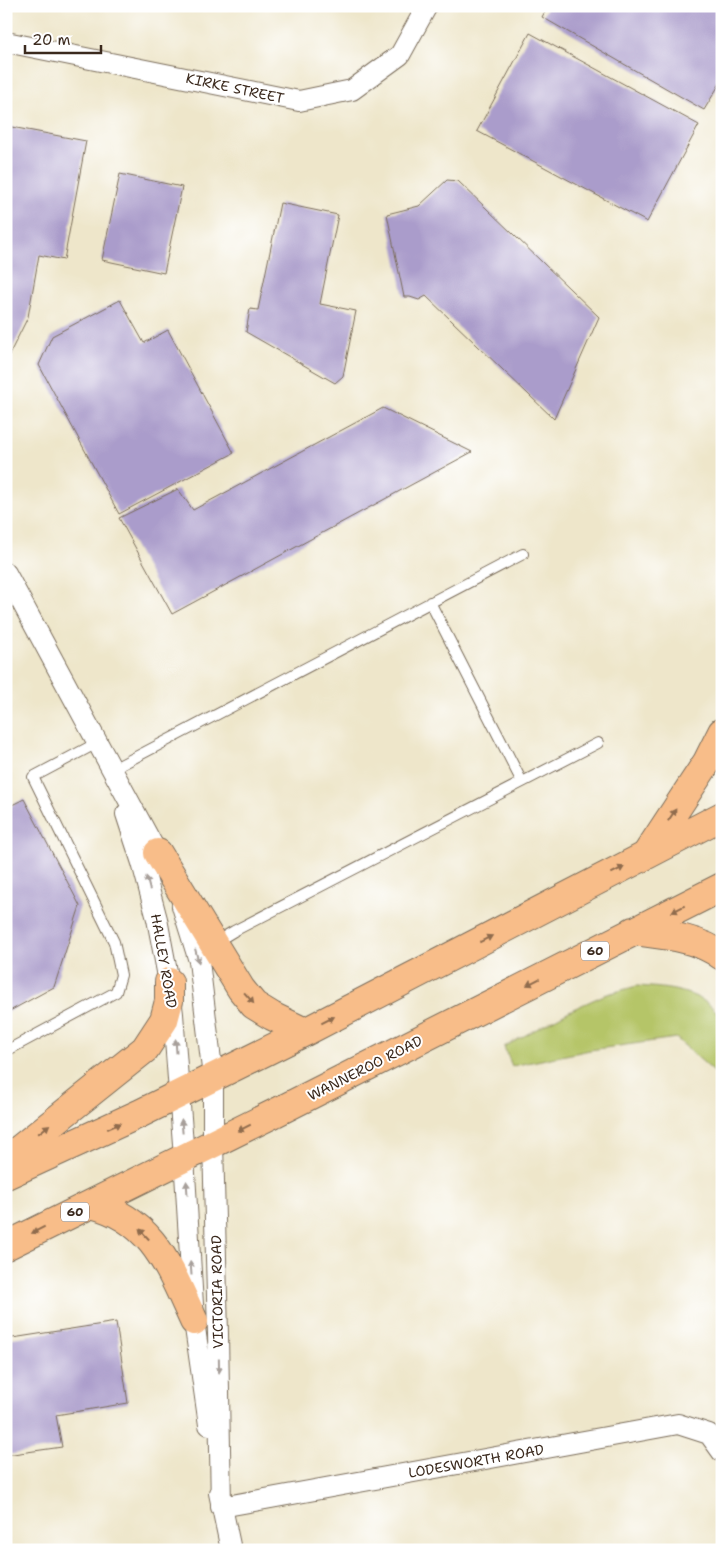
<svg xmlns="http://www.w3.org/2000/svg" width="728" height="1556" font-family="'Shantell Sans',sans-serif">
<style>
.green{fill:#b5c567;stroke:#787842}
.building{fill:#aa9ccb}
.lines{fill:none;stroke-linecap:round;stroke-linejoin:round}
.lane-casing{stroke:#7a6c5a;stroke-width:12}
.street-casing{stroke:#7a6c5a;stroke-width:22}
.highway-casing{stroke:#7a6c5a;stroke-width:30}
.lane{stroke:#fff;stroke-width:10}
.street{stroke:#fff;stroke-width:20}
.highway{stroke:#f8bd89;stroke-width:28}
.oneway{fill:#906c4e}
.oneway2{fill:#a79f9a}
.labels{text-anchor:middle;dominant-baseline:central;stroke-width:4;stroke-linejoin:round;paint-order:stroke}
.shield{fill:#fff;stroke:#766a62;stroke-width:1}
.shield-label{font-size:12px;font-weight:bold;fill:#3b2a1e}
.street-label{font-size:14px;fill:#3b2a1e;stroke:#fff}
</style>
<rect width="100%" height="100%" fill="#fff"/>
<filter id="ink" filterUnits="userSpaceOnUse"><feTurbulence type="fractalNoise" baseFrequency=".02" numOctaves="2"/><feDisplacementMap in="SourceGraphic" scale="10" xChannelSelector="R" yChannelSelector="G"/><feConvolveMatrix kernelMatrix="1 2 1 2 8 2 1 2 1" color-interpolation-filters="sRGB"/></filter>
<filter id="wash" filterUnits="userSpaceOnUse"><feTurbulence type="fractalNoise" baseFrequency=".0096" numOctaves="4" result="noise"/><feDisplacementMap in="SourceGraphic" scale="20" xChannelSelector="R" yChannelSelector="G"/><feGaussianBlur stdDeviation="1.12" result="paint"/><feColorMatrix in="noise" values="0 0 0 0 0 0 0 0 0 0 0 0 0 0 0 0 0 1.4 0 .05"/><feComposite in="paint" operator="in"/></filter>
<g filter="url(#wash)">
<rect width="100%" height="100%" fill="#eee6ca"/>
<path class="green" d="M637 986C668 988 702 990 722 1018V1079L676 1038 590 1050 512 1066 504 1047 571 1010 604 995Z"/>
<g id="blocks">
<path class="building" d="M548 6H722V80L704 110 542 17Z
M530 33 699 125 647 222 477 131Z
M6 126 86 141 64 260 39 255 28 317 6 361Z
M120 174 182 187 164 273 102 260Z
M447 180 458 181 599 317 554 419 426 296 419 300 410 297H404L387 214 419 206Z
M280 203 338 215 320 304 356 311 343 376 335 383 246 332 250 309 258 310Z
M120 300 144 343 168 330 234 453 119 514 39 365 52 336Z
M383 408 472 452 172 614 119 518 178 489 193 510Z
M24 799 80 906 54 987 6 1013V808Z
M116 1322 128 1403 56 1415 62 1447 6 1455V1339Z"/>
</g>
</g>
<g filter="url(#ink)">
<use href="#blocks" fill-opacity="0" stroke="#7a6c5a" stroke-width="1"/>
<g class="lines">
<g class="lane-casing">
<path id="lane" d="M430 602 522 782
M111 770 523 554
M214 943 234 931 598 743
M6 1051 116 992 121 975 114 942 33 777 97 743"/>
</g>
<g class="street-casing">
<path id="street" d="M6 42 299 101 352 90 400 55 427 6
M6 573 163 864
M126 814 142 863 157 919 169 982 173 1014 184 1157 194 1321 209 1425
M182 906 199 961 213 1077V1143L218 1334 221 1507
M219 1493 231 1550
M221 1507 678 1424 709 1434 722 1452"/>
</g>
<g class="highway-casing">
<path id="highway" d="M158 853 241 989 254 1005 272 1016 305 1032
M646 855 707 762 722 732
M633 931C663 935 697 937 722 956
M6 1160 145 1049 164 1020 169 1001V982
M6 1175 139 1114 305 1032 722 816
M91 1204C154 1220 169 1268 194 1321
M6 1246 275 1113 722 887"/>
</g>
<use href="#lane" class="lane"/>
<use href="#street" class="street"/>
<use href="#highway" class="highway"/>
</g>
<defs><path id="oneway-solid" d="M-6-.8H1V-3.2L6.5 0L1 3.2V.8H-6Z" transform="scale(1.25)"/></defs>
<g class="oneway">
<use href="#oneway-solid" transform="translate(672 815) rotate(-57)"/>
<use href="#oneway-solid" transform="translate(618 870) rotate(-27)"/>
<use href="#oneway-solid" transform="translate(678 909) rotate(153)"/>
<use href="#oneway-solid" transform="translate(486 939) rotate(-27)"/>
<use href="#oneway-solid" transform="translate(533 982) rotate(153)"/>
<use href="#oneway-solid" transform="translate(249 998) rotate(49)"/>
<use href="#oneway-solid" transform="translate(328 1020) rotate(-27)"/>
<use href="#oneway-solid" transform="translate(114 1126) rotate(-25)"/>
<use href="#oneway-solid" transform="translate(244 1128) rotate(154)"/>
<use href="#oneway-solid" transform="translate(44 1129) rotate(-39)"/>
<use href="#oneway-solid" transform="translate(38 1230) rotate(153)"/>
<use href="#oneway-solid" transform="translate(144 1234) rotate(-133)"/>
</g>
<g class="oneway2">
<use href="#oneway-solid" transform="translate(148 883) rotate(-105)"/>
<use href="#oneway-solid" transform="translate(197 956) rotate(75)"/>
<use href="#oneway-solid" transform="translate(176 1046) rotate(-94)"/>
<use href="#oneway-solid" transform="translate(182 1126) rotate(-95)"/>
<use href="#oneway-solid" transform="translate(187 1188) rotate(-94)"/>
<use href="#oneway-solid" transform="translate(191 1268) rotate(-94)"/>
<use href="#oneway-solid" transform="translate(219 1366) rotate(89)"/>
</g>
</g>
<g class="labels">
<g class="shield">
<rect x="581" y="941.5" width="28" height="19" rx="4"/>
<rect x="61" y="1202.5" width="28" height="19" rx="4"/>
</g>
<g class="shield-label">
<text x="595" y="951">60</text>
<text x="75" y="1212">60</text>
</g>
<g class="street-label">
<text transform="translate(235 88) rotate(12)">KIRKE STREET</text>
<text transform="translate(164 961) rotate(80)">HALLEY ROAD</text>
<text transform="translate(365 1068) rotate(-27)">WANNEROO ROAD</text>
<text transform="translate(217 1292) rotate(-91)">VICTORIA ROAD</text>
<text transform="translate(476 1461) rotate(-10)">LODESWORTH ROAD</text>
</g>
</g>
<rect width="728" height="1556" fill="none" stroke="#fff" stroke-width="25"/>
<path d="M25 45v8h76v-8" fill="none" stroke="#3b2a1e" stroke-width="2.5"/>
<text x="32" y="45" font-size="15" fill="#3b2a1e" stroke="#ffffff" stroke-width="4" paint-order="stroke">20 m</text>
</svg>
